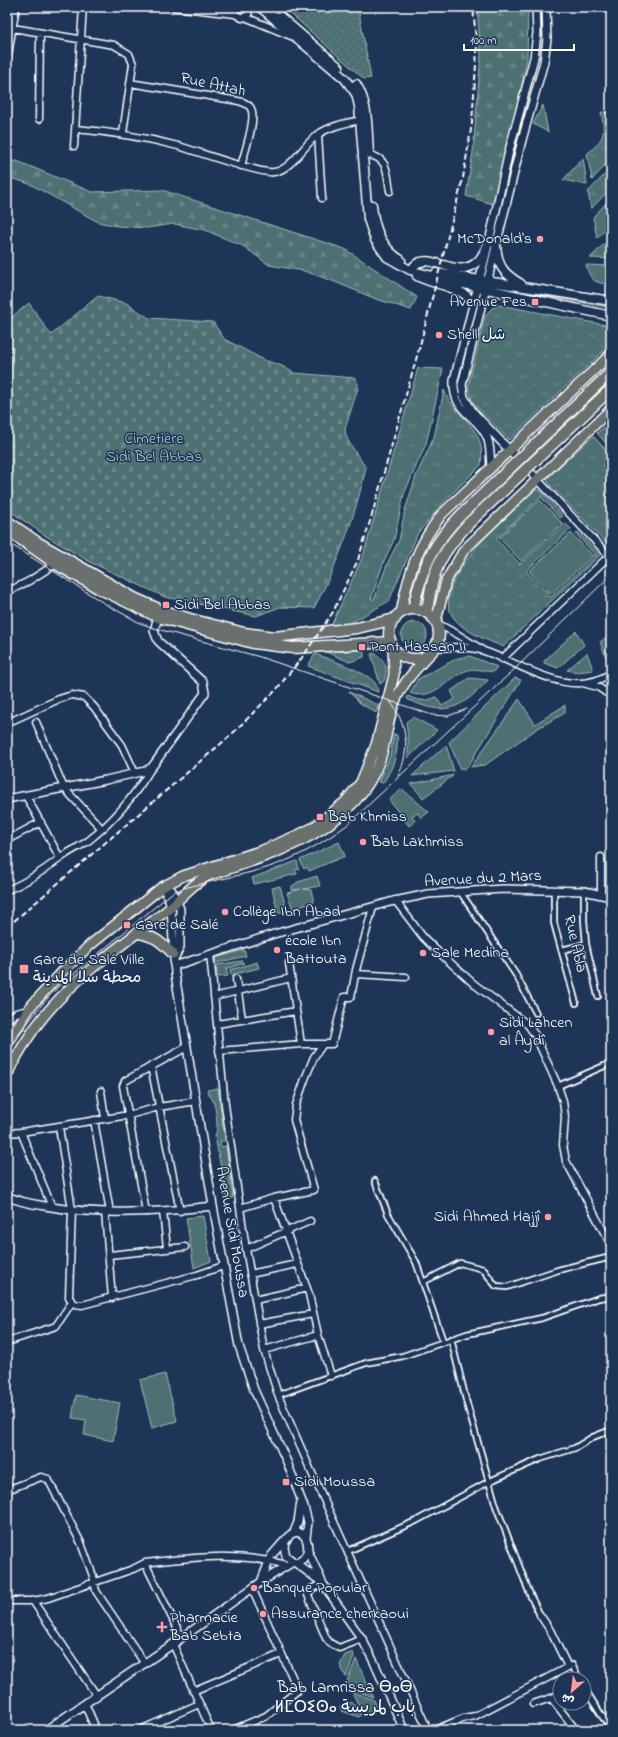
<svg xmlns="http://www.w3.org/2000/svg" width="618" height="1737" font-family="'Indie Flower','Playpen Sans Arabic','Noto Sans Tifinagh',sans-serif">
<style>
.grass{fill:url(#grass-tufts);stroke:#a6b8b9}
.forest{fill:url(#forest-firs);stroke:#a6b8b9}
.cemetery{fill:url(#cemetery-stones);stroke:#a6b8b9}
.park{fill:url(#park-dots);stroke:#a6b8b9}
.garden{fill:#4d7173;stroke:#a6b8b9}
.lines{fill:none;stroke-linecap:round;stroke-linejoin:round}
.pedestrian-casing{stroke:#fff;stroke-width:8}
.minor-casing{stroke:#fff;stroke-width:9}
.tertiary-casing{stroke:#fff;stroke-width:10}
.secondary-casing{stroke:#fff;stroke-width:11}
.primary-casing{stroke:#fff;stroke-width:12}
.trunk-casing{stroke:#fff;stroke-width:13}
.pedestrian{stroke:#1d3557;stroke-width:4.5}
.minor{stroke:#1d3557;stroke-width:6}
.tertiary{stroke:#1d3557;stroke-width:7}
.secondary{stroke:#1d3557;stroke-width:8}
.primary{stroke:#6b706d;stroke-width:9}
.trunk{stroke:#6b706d;stroke-width:10}
.tram{stroke:#fff;stroke-width:1}
.rail{stroke:#fff;stroke-width:2;stroke-dasharray:6 3;stroke-linecap:butt}
.trunk-bridge-casing{stroke:#fff;stroke-width:13;stroke-linecap:butt}
.trunk-bridge{stroke:#6b706d;stroke-width:10}
.poi-dot{fill:#ff9aa2;stroke:#1d3557;stroke-width:1.5}
.labels{text-anchor:middle;dominant-baseline:central;stroke-width:3;stroke-linejoin:round;paint-order:stroke}
.street-label{font-size:16px;fill:#fff;stroke:#1d3557}
.poi-label{font-size:16px;fill:#fff;stroke:#1d3557;text-anchor:start}
.park-label{font-size:16px;fill:#b8c6c7;stroke:#1d3557}
.neighbourhood-label{font-size:17px;fill:#fff;stroke:#1d3557}
</style>
<defs>
<pattern id="grass-tufts" width="24" height="20" patternUnits="userSpaceOnUse"><rect width="24" height="20" fill="#4d7173"/><path d="M3 7l-1-3M5 7V3M7 7l1-3M15 17l-1-3M17 17v-4M19 17l1-3" fill="none" stroke="#688688"/></pattern>
<pattern id="forest-firs" width="22" height="20" patternUnits="userSpaceOnUse"><rect width="22" height="20" fill="#4d7173"/><path d="M5 1l3.5 6h-7zM16 11l3.5 6h-7z" fill="#688688"/></pattern>
<pattern id="cemetery-stones" width="16" height="16" patternUnits="userSpaceOnUse"><rect width="16" height="16" fill="#4d7173"/><path d="M2 7V4a2 2 0 0 1 4 0v3zM10 15v-3a2 2 0 0 1 4 0v3z" fill="#688688"/></pattern>
<pattern id="park-dots" width="8" height="8" patternUnits="userSpaceOnUse"><rect width="8" height="8" fill="#4d7173"/><path d="M2 2h.1M6 6h.1" fill="none" stroke="#688688" stroke-width="1.8" stroke-linecap="round"/></pattern>
</defs>
<rect width="100%" height="100%" fill="#1d3557"/>
<filter id="ink" filterUnits="userSpaceOnUse"><feTurbulence type="fractalNoise" baseFrequency=".025" numOctaves="2"/><feDisplacementMap in="SourceGraphic" scale="8" xChannelSelector="R" yChannelSelector="G"/><feConvolveMatrix kernelMatrix="1 2 1 2 8 2 1 2 1" color-interpolation-filters="sRGB"/></filter>
<g filter="url(#ink)">
<path class="grass" d="M601 112 611 113V159L592 180 587 154C604 139 606 135 601 112Z
M583 158 587 185 563 180Z
M611 168V188L591 209 588 192Z
M611 198V224L597 238 593 217Z
M611 237V259L590 258Z
M586 265 611 266V285C594 282 591 282 586 265Z
M519 289 611 306V308L518 291Z
M499 305 611 326V344L509 440 475 405 472 400 468 387 485 316 492 308Z
M418 368 443 369 426 444 404 494 394 540 384 561 371 599H374L388 562 399 540 405 510 416 476 434 437 444 390C457 422 487 425 481 465L443 503 418 533 389 601 347 625 331 626 363 556Z
M611 420V446L610 448 597 433Z
M593 436 611 455V543L608 545 548 483 547 478Z
M534 490H540L563 516 560 518 541 497 496 539 520 564 565 523 571 529 526 571 551 597 596 556 576 534 578 532 600 555 503 647C486 639 465 633 453 617 428 581 511 513 534 490Z
M401 635a13 13 0 1 1 26 0a13 13 0 1 1-26 0Z
M362 650 364 652V657L350 662 326 652Z
M374 653C385 658 389 670 384 681L380 684 371 654Z
M315 654C329 659 367 672 375 683 377 685 377 689 378 692L308 666Z
M349 692 378 705 376 713 360 703Z
M218 1088 225 1141H220L221 1147 226 1146 233 1197 230 1200 225 1201 226 1196 215 1136C219 1129 216 1108 213 1101 211 1096 209 1096 207 1090Z"/>
<path class="forest" d="M477 7H528L527 60 510 140 493 204 466 196 473 152 481 55Z
M17 161 92 192 162 190 345 249 417 297 411 310 376 299 330 280 304 271 269 265 243 246 205 230 174 224 147 228 117 226 98 222 30 184 7 177V162Z"/>
<path class="cemetery" d="M98 296 126 303 149 318 213 322 224 339 264 360 282 366 294 373 355 378 358 384V388L345 429 346 436 350 444 366 468C355 517 338 564 314 608L280 607 256 616 165 597 90 562 46 536 7 509V321L29 303 51 335Z"/>
<path class="park" d="M283 7H358L371 78 364 79Z"/>
<path class="garden" d="M543 105 548 132 533 124Z
M540 500 562 523 521 561 499 538Z
M571 533 593 556 551 594 529 571Z
M576 631 584 645 558 668 544 663V661Z
M611 634V660L608 662 600 642Z
M587 653 593 670 577 672 567 670Z
M470 656 497 667 493 672C486 671 474 668 468 670 448 677 433 702 410 693L418 679 458 658Z
M469 678 488 680C461 710 444 717 407 699L408 696C418 701 426 702 436 697L442 706 455 699 451 691Z
M515 678 521 680 467 768 460 769 449 742Z
M519 699 535 724 565 705V713L538 728 485 765 471 767Z
M413 717 437 730 408 758V737L406 722Z
M394 734 397 735C399 753 393 768 383 783L379 782 390 756Z
M446 745 454 771 412 776Z
M454 775 423 798 411 784Z
M402 789 429 812 421 818 418 813 412 816 415 821 409 826 389 800Z
M339 842 345 856 309 871 307 867 304 869 300 860Z
M297 861 299 869 295 870 297 874 254 884 252 878Z
M317 876 320 886 303 889 311 890 314 902 293 909 287 893 301 889 292 890V886L298 882Z
M280 886 287 911 278 913 272 888Z
M244 950 246 956 216 963 215 958Z
M242 961 244 963 226 969 228 976 217 977 216 965Z
M257 962 259 968 231 975 230 970Z
M203 1216 211 1261 194 1268 186 1218Z
M165 1374 177 1421 152 1428 140 1380Z
M76 1395 120 1403 113 1441 84 1435 86 1420 72 1418Z
M353 1652 354 1657 346 1677 340 1665 345 1655Z
M356 1659 373 1697 351 1689 347 1681Z
M352 1692 374 1700 378 1710 365 1715 357 1702Z
M352 1702 361 1715 359 1717 342 1711 340 1706Z"/>
<g class="lines">
<g class="pedestrian-casing">
<path id="pedestrian" d="M554 890V923L576 1003
M584 891V920L586 944 598 996
M461 893 516 975 536 1013
M562 950 586 944
M558 1086 611 1063
M375 1181 388 1214 416 1262 443 1341
M423 1282 460 1263 483 1269 496 1286 507 1287 558 1270 611 1257
M451 1339 467 1404 496 1506 531 1597 540 1615
M278 1395 366 1363 403 1356 467 1334 542 1318 599 1298 611 1296
M348 1551 416 1521 488 1482 540 1459 575 1448 593 1437 611 1430
M568 1667 572 1665 579 1679
M584 1688 611 1730
M551 1698 560 1692"/>
</g>
<g class="minor-casing">
<path id="minor" d="M174 7 235 14
M234 7 235 14 242 18 248 15 250 7
M245 17 291 36
M7 27 114 45 129 54 133 64 123 133
M7 61 16 7
M130 83 233 100C239 101 246 102 250 107 258 116 244 154 241 166
M39 119 40 33
M76 129C111 132 144 137 178 146 202 153 226 162 250 168 258 170 266 173 274 172 291 170 304 145 317 135 330 126 348 122 363 120
M318 135 322 198
M74 146 83 7
M369 155C389 158 387 175 390 191
M537 479 609 556
M7 592 29 581 57 563
M438 624 457 634 481 649
M435 648C452 647 468 646 484 651 523 664 571 701 611 673
M502 659 611 554
M586 684 598 687 611 696
M36 722 64 788 102 829
M7 723 59 699 72 695 84 697 94 707 122 745 135 773
M26 796 60 858
M7 840 41 822
M601 857V894
M7 890C26 883 43 871 59 859 68 852 79 847 88 841 114 821 135 795 152 767
M395 900 423 937 434 948 474 984 528 1025 535 1035 558 1086 563 1101 565 1117 563 1145 566 1161 611 1245
M210 954 225 1105 246 1249 264 1350 278 1395 311 1471 428 1730
M289 963 301 1044
M356 974 406 977
M236 979 242 1019
M214 997 291 978
M7 1020 16 1013 28 1010
M217 1024 296 1011
M219 1051 301 1044H323
M151 1066 180 1211
M101 1091 105 1118
M94 1120 110 1212
M59 1127 72 1210 69 1297C72 1303 75 1305 82 1305L197 1275 223 1266
M21 1132 129 1115 159 1107 196 1101
M7 1133 21 1132 52 1207
M274 1198 309 1294 318 1335 331 1376
M240 1208 274 1198 314 1190 294 1120 296 1105 305 1079 314 1057 323 1044H332L344 997H351L356 970 373 907
M105 1212 112 1298
M146 1212 123 1086 125 1081 187 1047
M163 1212 167 1248
M246 1249 310 1221
M109 1255 185 1247
M250 1274 297 1264
M255 1300 307 1288
M259 1324 313 1314
M7 1342 56 1326 72 1302
M264 1350 318 1335
M7 1490 41 1477 48 1479 81 1543 93 1576 96 1591 145 1664
M145 1563 182 1638
M323 1584 311 1589 308 1595 326 1638 330 1643 339 1648 362 1639
M7 1601H33L48 1598 133 1569 145 1563C194 1557 239 1552 287 1565
M33 1601 97 1696
M173 1644 211 1730
M193 1691 281 1654
M533 1704 551 1698 576 1730
M140 1730 199 1704
M233 1730 266 1716 298 1690 252 1588
M435 1730 464 1718 475 1716 568 1667 550 1630 540 1615"/>
</g>
<g class="tertiary-casing">
<path id="tertiary" d="M491 468C490 458 491 447 487 437 477 414 452 413 454 380L489 242 509 151 534 58 537 33 536 7
M537 479 473 412 464 397 462 385 522 140 544 62 547 39 546 7
M7 799 106 780 145 771 152 767 205 693 203 682 158 641 154 631 159 613
M166 884 173 892 180 909V947L174 959
M162 887 168 896 171 907 175 974 213 1206 239 1346 254 1390 287 1462 304 1507 308 1522 306 1538
M174 966 274 934 390 902 428 894 503 889 584 891 611 897
M7 1196C19 1202 32 1204 45 1206 100 1216 157 1213 213 1206
M294 1532 298 1522 301 1501
M308 1551 323 1584 362 1639 374 1662 404 1730
M296 1563C308 1559 311 1546 304 1535L298 1532 291 1534 285 1542 284 1547 286 1556 320 1581
M261 1582 271 1556 286 1539
M85 1704 96 1730
M46 1730 173 1644 261 1582 293 1562"/>
</g>
<g class="secondary-casing">
<path id="secondary" d="M260 7 345 79 356 94 359 106 368 219 375 240 387 257 410 270 459 283 611 316
M269 7 339 67
M356 84C369 104 367 129 369 152
M372 205C374 228 381 248 401 260
M496 245C498 267 503 273 521 284
M414 266C430 250 457 282 478 261 483 256 486 248 489 242
M436 273 611 301
M417 276C435 286 461 285 473 303"/>
</g>
<g class="primary-casing">
<path id="primary" d="M401 613C408 574 417 546 442 514L611 354
M436 621 446 581 464 550 611 409
M136 933C155 936 160 941 173 954
M7 1043 31 1006 63 971 89 946 162 887 183 876 263 850 298 835 314 827 345 802 361 782 376 745 394 675 393 648
M7 1075C18 1053 33 1028 50 1009 83 971 126 942 166 911 180 900 193 882 210 875 275 854 354 831 380 760 386 743 387 725 393 707 400 686 414 671 429 655"/>
</g>
<g class="trunk-casing">
<path id="trunk" d="M7 521 37 542 134 598 161 610 190 619 244 633 274 637 357 628 395 619
M7 530 56 564 98 588 158 617 253 643 293 648 391 642
M413 609C422 569 432 543 462 514
M389 634a25 25 0 1 1 50 0a25 25 0 1 1-50 0Z
M427 613C432 570 440 554 469 523"/>
</g>
<use href="#pedestrian" class="pedestrian"/>
<use href="#minor" class="minor"/>
<use href="#tertiary" class="tertiary"/>
<use href="#secondary" class="secondary"/>
<use href="#primary" class="primary"/>
<use href="#trunk" class="trunk"/>
<path class="tram" d="M7 542 107 605 140 623 154 628 260 657 432 715 448 716 467 709
M390 701C407 724 411 750 398 776
M7 1056C22 1030 38 1007 59 986L173 892 184 888C211 881 239 876 266 868 295 859 323 843 347 825L519 665 611 575"/>
<path class="rail" d="M7 927 231 735 276 690 304 655 333 612 358 560 372 515 419 349 463 178 472 123 477 50 473 7"/>
<g class="trunk-bridge-casing">
<path id="trunk-bridge" d="M462 514 611 372
M469 523 611 389"/>
</g>
<use href="#trunk-bridge" class="trunk-bridge"/>
</g>
</g>
<g class="poi-dot">
<circle cx="540" cy="239" r="4"/>
<rect x="531" y="298" width="8" height="8" rx="2"/>
<circle cx="439" cy="335" r="4"/>
<rect x="162" y="601" width="8" height="8" rx="2"/>
<rect x="358" y="643" width="8" height="8" rx="2"/>
<rect x="316" y="813" width="8" height="8" rx="2"/>
<circle cx="363" cy="842" r="4"/>
<circle cx="225" cy="912" r="4"/>
<rect x="123" y="921" width="8" height="8" rx="2"/>
<circle cx="277" cy="950" r="4"/>
<circle cx="423" cy="953" r="4"/>
<rect x="19" y="964" width="10" height="10" rx="2"/>
<circle cx="491" cy="1032" r="4"/>
<circle cx="548" cy="1217" r="4"/>
<rect x="282" y="1478" width="8" height="8" rx="2"/>
<circle cx="254" cy="1588" r="4"/>
<circle cx="263" cy="1614" r="4"/>
<path d="M160 1621h4v4h4v4h-4v4h-4v-4h-4v-4h4z"/>
</g>
<g class="labels">
<g class="street-label">
<text transform="translate(213 85) rotate(12)">Rue Attah</text>
<text transform="translate(483 879) rotate(-3)">Avenue du 2 Mars</text>
<text transform="translate(575 944) rotate(77)">Rue Abla</text>
<text transform="translate(232 1232) rotate(80)">Avenue Sidi Moussa</text>
</g>
<g class="poi-label">
<text x="532" y="239" text-anchor="end">McDonald's</text>
<text x="527" y="302" text-anchor="end">Avenue Fes</text>
<text x="447" y="335">Shell شل</text>
<text x="174" y="605">Sidi Bel Abbas</text>
<text x="370" y="647">Pont Hassan II</text>
<text x="328" y="817">Bab Khmiss</text>
<text x="371" y="842">Bab Lakhmiss</text>
<text x="233" y="912">Collège Ibn Abad</text>
<text x="135" y="925">Gare de Salé</text>
<text x="285" y="941">école Ibn<tspan x="285" dy="18">Battouta</tspan></text>
<text x="431" y="953">Sale Medina</text>
<text x="33" y="960">Gare de Salé Ville<tspan x="33" dy="18">محطة سلا المدينة</tspan></text>
<text x="499" y="1023">Sidi Lahcen<tspan x="499" dy="18">al Âydî</tspan></text>
<text x="540" y="1217" text-anchor="end">Sidi Ahmed Hajjî</text>
<text x="294" y="1482">Sidi Moussa</text>
<text x="262" y="1588">Banque Popular</text>
<text x="271" y="1614">Assurance cherkaoui</text>
<text x="170" y="1618">Pharmacie<tspan x="170" dy="18">Bab Sebta</tspan></text>
</g>
<g class="park-label">
<text x="154" y="439">Cimetière<tspan x="154" dy="18">Sidi Bel Abbas</tspan></text>
</g>
<g class="neighbourhood-label">
<text x="345" y="1687">Bab Lamrissa ⴱⴰⴱ<tspan x="345" dy="20">ⵍⵎⵔⵉⵙⴰ باب لمريسة</tspan></text>
</g>
</g>
<rect width="618" height="1737" fill="none" stroke="#1d3557" stroke-width="24"/>
<rect x="12" y="12" width="594" height="1713" fill="none" stroke="#fff" stroke-width="1.5" filter="url(#ink)"/>
<g transform="translate(572 1691) rotate(208)"><circle r="19" fill="#1d3557" stroke="#77869a"/>
<path d="M0-3L7 15L0 10L-7 15Z" fill="#ff9aa2"/>
<text y="-6" font-size="11" font-weight="bold" text-anchor="middle" fill="#ffffff">ش</text>
</g>
<path d="M464 44v6h110v-6" fill="none" stroke="#ffffff" stroke-width="2"/>
<text x="470" y="44" font-size="12" fill="#ffffff" stroke="#1d3557" stroke-width="3" paint-order="stroke">100 m</text>
</svg>
